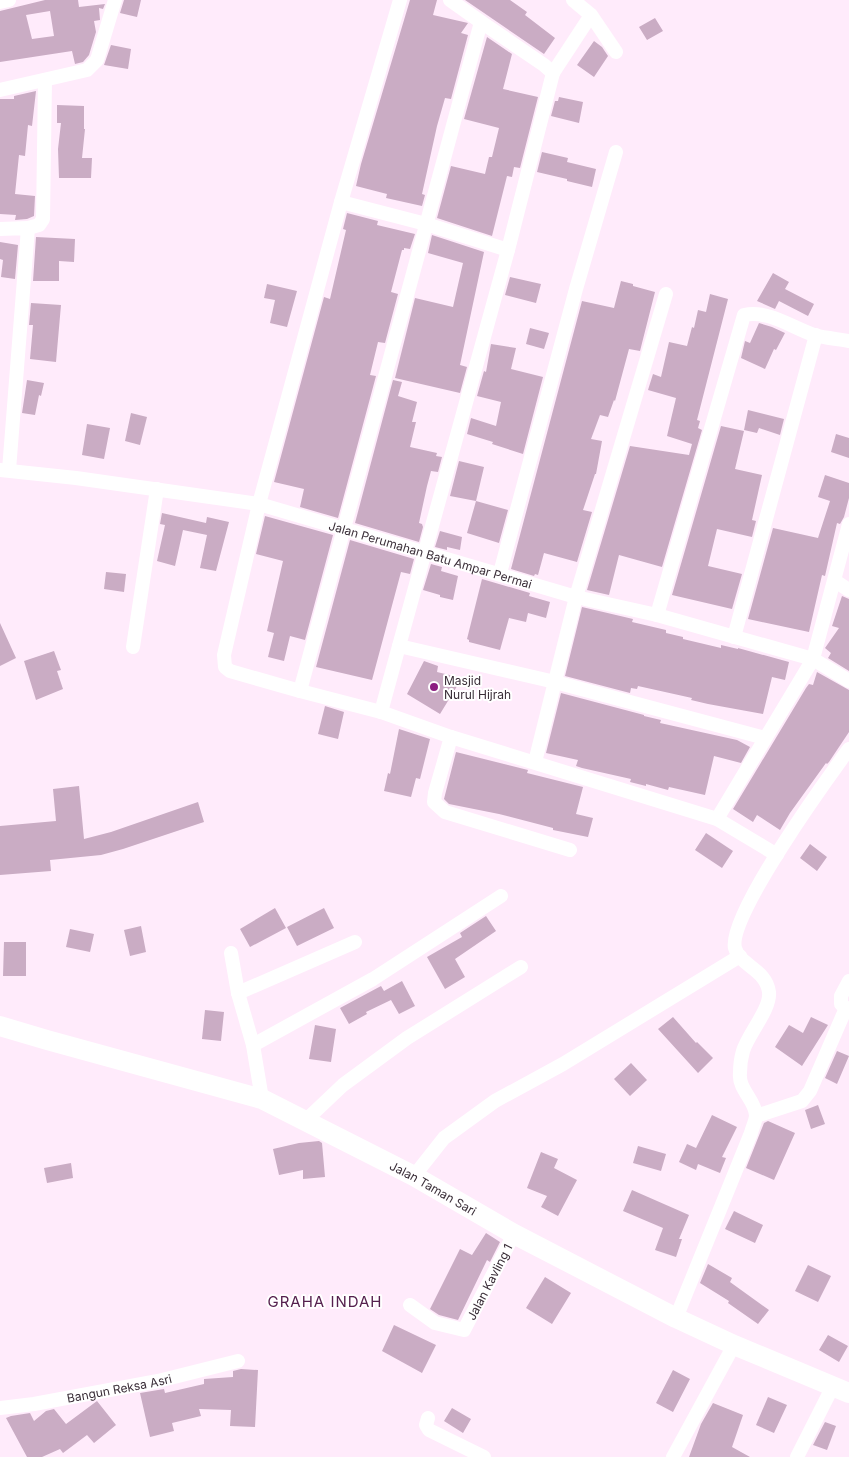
<svg xmlns="http://www.w3.org/2000/svg" width="849" height="1457" font-family="Inter,sans-serif">
<style>
.building{fill:#caacc4;fill-rule:evenodd}
.lines{fill:none;stroke-linecap:round;stroke-linejoin:round}
.street{stroke:#fff;stroke-width:14}
.secondary{stroke:#fff;stroke-width:20}
.poi-dot{fill:#8c1d81;stroke:#fff;stroke-width:2}
.labels{text-anchor:middle;dominant-baseline:central;stroke-width:4;stroke-linejoin:round;paint-order:stroke}
.street-label{font-size:12px;fill:#3a2e38;stroke:#fff}
.poi-label{font-size:12px;fill:#3a2e38;stroke:#fff;text-anchor:start}
.quarter-label{font-size:15px;letter-spacing:1px;fill:#55204e;stroke:#fff}
</style>
<rect width="100%" height="100%" fill="#ffebfb"/>
<path class="building" d="M45 0H78L79 7 105 4 103 9 99 8 100 20 94 21 96 32 89 55 83 62 75 64 72 51 0 62V11ZM50 11 54 36 32 39 26 15Z
M124 0H141L137 17 120 13Z
M410 0H437L433 15 468 23 461 33 468 35 451 99 445 98 437 126 422 194 425 195 422 206 386 198 387 194 356 186 361 164Z
M465 0H510L527 12 525 15 555 38 544 54Z
M655 18 663 31 647 40 639 27Z
M487 37 512 54 503 89 538 97 520 168 514 167 512 177 507 176 492 236 437 218 451 166 485 174 489 157H492L499 128 464 119Z
M594 41 602 47 608 56 594 77 577 65Z
M111 45 131 49 128 69 104 65Z
M36 91 32 126 28 125 25 156 19 155 15 194 35 196 34 216 27 219 15 220 16 215 0 214V99H14V96Z
M559 97 583 102 579 123 551 116 555 101H558Z
M57 105 84 106V129H85L82 158H92L91 178H59L58 149 61 123H57Z
M542 152 568 158 567 162 596 169 592 187 567 181V179L537 172Z
M347 213 378 221 377 225 415 234 410 249 404 248V250H402L391 292 398 294 385 343 378 342 370 375 376 376 338 518 300 507 304 489 274 482 324 297 330 299 346 230 343 229Z
M432 235 484 252 460 365 467 367 460 393 395 378 415 298 453 307 463 263 428 253Z
M36 237 75 239 74 262 59 261V281H33Z
M0 242 18 245 15 279 1 277 3 260 0 259Z
M773 273 789 282 785 289 814 304 808 316 779 301 775 309 757 301Z
M510 277 541 284 536 303 505 295Z
M621 281 633 284V286L655 292 640 351 629 349 615 401 614 400 608 417 600 415 591 439 602 441 596 474H595L583 510 592 512 577 562 544 553 538 575 535 574 534 576 511 569 582 301 614 308Z
M267 284 297 291 287 327 270 323 275 300 264 298Z
M710 294 728 299 697 420 700 421 698 428 702 430 662 567 619 555 609 595 587 590 630 446 689 455 692 444 667 436 676 398 648 390 653 374 661 377 669 342 687 346 692 327 694 328 698 310 706 312Z
M31 303 61 305 56 362 30 359 33 325H29Z
M759 323 772 327 785 333 776 350 774 349 765 369 741 358 745 341 750 343Z
M530 328 549 333 544 349 526 344Z
M491 344 516 348 511 369 543 377 523 454 492 444 493 442 467 434 471 418 496 426 501 402 477 396 484 371 486 372Z
M27 380 44 383 41 396 39 395 35 415 22 413Z
M393 380 402 382 398 396 417 402 412 422H416L410 447 437 453 436 456 442 457 438 472 431 471 427 486 419 523 422 524 423 527 419 542 355 523Z
M748 410 784 419 780 435 759 428 757 433 744 430Z
M131 413 147 417 140 445 125 441Z
M87 424 110 428 104 459 82 455Z
M721 426 744 431 735 469 762 475 752 520 756 521 752 537 717 529 708 566 742 574 732 609 672 595Z
M836 434 849 438V458L831 452Z
M459 461 484 467 476 501 450 496Z
M825 475 849 483V498L844 517 840 524 837 523 825 576 822 575 809 632 748 619 773 528 818 538 830 501 818 497Z
M476 501 508 510 499 543 467 533Z
M162 513 206 523 207 517 229 522 216 571 200 568 207 535 183 530 175 566 157 561 165 525 160 524Z
M265 516 333 535 305 640 290 636 284 661 268 657 274 633 267 631 283 561 256 554Z
M440 531 462 537 460 550 447 547V550L435 547Z
M350 540 414 559 410 574 401 572 372 680 316 667Z
M431 564 442 567 441 571 458 576 453 600 440 597V595L423 590Z
M106 572 126 574 124 592 104 589Z
M482 579 530 593 529 596 550 602 546 618 528 613 526 622 509 618 500 650 469 642V640L467 639Z
M842 596 849 599V671L828 658 831 653 825 648 839 628 832 626Z
M582 607 633 619 632 622 666 630V633L683 637V639L721 648V645L738 649V648L789 662 785 680 772 677 763 714 708 704 691 700 692 698 638 686 637 689 631 688 630 693 565 676Z
M0 623 16 658 0 666Z
M54 651 61 670 57 671 63 689 36 700 24 661Z
M424 661 438 666 437 672 462 678 440 714 407 694Z
M817 672 849 690V732L829 762 827 764 826 763 790 813 780 830 757 815 753 822 733 809 806 688 809 684 813 685Z
M561 693 644 715V716L661 720 660 723 737 740 750 747 741 763 714 756 705 795 669 787 668 790 646 784V786L630 782 631 779 582 768 576 766 578 760 546 753Z
M325 706 344 712 338 739 318 734Z
M399 729 430 739 420 779 416 778 411 797 384 791 388 773 390 774Z
M456 752 528 770 527 773 583 787 576 814 593 818 588 837 553 830V828L499 814 449 804 444 799Z
M79 786 84 839 111 832 198 802 204 822 123 849 101 855 50 860 51 871 0 875V826L56 821 53 789Z
M706 833 733 851 722 868 695 850Z
M810 844 827 857 817 871 800 858Z
M275 908 286 928 250 947 240 929Z
M324 908 334 928 297 946 287 927Z
M486 916 496 931 455 959 465 977 445 989 427 957 462 937 460 933Z
M141 926 146 952 130 956 124 930Z
M70 929 94 934 90 952 66 947Z
M4 942H26V976H3Z
M402 981 415 1006 399 1014 391 1000 366 1012 367 1014 349 1024 340 1008 381 986 384 991Z
M205 1010 224 1012 221 1041 202 1039Z
M673 1017 696 1043 697 1042 713 1058 698 1073 658 1029Z
M811 1017 828 1025 802 1066 775 1047 789 1025 803 1033Z
M315 1025 336 1029 331 1062 309 1059Z
M837 1051 849 1056 837 1084 825 1078Z
M631 1063 647 1080 630 1096 614 1079Z
M818 1105 825 1124 811 1129 805 1110Z
M712 1115 737 1127 722 1157 726 1158 720 1173 698 1164 696 1170 679 1162 687 1144 696 1148Z
M768 1121 795 1133 774 1180 746 1168 764 1123Z
M319 1141 322 1143 325 1177 303 1179V1170L279 1175 273 1149 299 1143Z
M638 1146 666 1154 661 1171 633 1163Z
M541 1152 558 1159 554 1168 577 1180 558 1216 541 1207 547 1196 527 1188Z
M71 1163 73 1178 47 1183 44 1168Z
M632 1190 689 1215 679 1239H682L676 1257 655 1250 663 1228 623 1211Z
M734 1211 763 1225 755 1243 725 1229Z
M486 1233 500 1242 490 1262 487 1260 458 1320 439 1315 430 1309 460 1249 472 1255Z
M708 1264 732 1278 730 1282 769 1310 758 1324 728 1303 729 1301 700 1283Z
M808 1265 831 1276 818 1302 795 1291Z
M545 1277 571 1293 552 1324 526 1308Z
M394 1325 436 1345 422 1373 382 1351Z
M828 1335 848 1346 839 1362 819 1350Z
M241 1369 258 1370 255 1427 230 1426 231 1410 199 1409 201 1416 172 1423 174 1431 150 1437 140 1393 164 1389 165 1393 204 1384V1379L233 1377V1371Z
M673 1370 690 1379 673 1412 656 1403Z
M768 1397 787 1405 774 1433 756 1425Z
M97 1401 116 1425 94 1443 87 1435 63 1453 60 1449 42 1457H27L6 1418 11 1416 30 1413 34 1421 46 1411 54 1409 66 1424Z
M713 1403 743 1415 732 1447 750 1457H689L701 1424Z
M452 1408 471 1419 463 1433 444 1421Z
M825 1422 836 1426 827 1450 813 1445Z"/>
<g class="lines">
<g class="street">
<path d="M400 0 341 202 259 504 224 655 225 667 230 671 300 691 381 712 451 737 717 819 777 855"/>
<path d="M573 0 591 15 616 52"/>
<path d="M0 2 9 0"/>
<path d="M481 22 544 65 553 73 508 250 399 646 555 682 765 738"/>
<path d="M553 73 591 15"/>
<path d="M0 90 87 70 97 60 115 0"/>
<path d="M341 202 426 224 508 250"/>
<path d="M28 228 39 225 43 219 45 80"/>
<path d="M0 229 28 228 9 470"/>
<path id="s1" d="M0 470 76 478 259 504 576 597 657 615 813 659 849 681"/>
<path d="M500 573 576 289 616 152"/>
<path d="M835 581 849 590"/>
<path d="M657 615 744 315C769 310 791 327 814 335 825 338 838 339 849 341"/>
<path d="M734 637 816 335"/>
<path d="M133 647 157 489"/>
<path d="M300 691 481 22 450 0"/>
<path d="M381 712 399 646"/>
<path d="M451 737 435 793 434 802 445 812 570 850"/>
<path d="M535 762 576 597 666 294"/>
<path d="M717 819 813 659 849 524"/>
<path d="M231 953 238 993 253 1045 262 1099"/>
<path d="M849 981 841 996V1004L849 1011"/>
<path d="M238 993 355 942"/>
<path d="M253 1045 373 979 501 896"/>
<path d="M756 1116 802 1101 810 1091 846 1008"/>
<path d="M305 1121 343 1085 407 1038 521 967"/>
<path d="M414 1176 444 1138 495 1101 563 1064 740 956"/>
<path id="s2" d="M410 1305 435 1323 464 1330 514 1234"/>
<path d="M676 1318 751 1133C752 1128 756 1121 756 1115 755 1100 738 1089 740 1073 740 1066 741 1058 743 1051 748 1034 771 1009 769 992 766 969 740 966 735 948 727 917 827 779 849 749"/>
<path id="s3" d="M0 1408 34 1404 158 1381 238 1361"/>
<path d="M428 1418 426 1425 429 1430 484 1457"/>
<path d="M673 1457 734 1345"/>
<path d="M797 1457 833 1386"/>
</g>
<path class="secondary" id="s4" d="M0 1026 47 1040 262 1099 414 1176 514 1234 676 1318 734 1345 849 1393"/>
</g>
<circle class="poi-dot" cx="434" cy="687" r="5"/>
<g class="labels">
<g class="street-label">
<text stroke="none"><textPath href="#s1" startOffset="440">Jalan Perumahan Batu Ampar Permai</textPath></text>
<text stroke="none"><textPath href="#s4" startOffset="465">Jalan Taman Sari</textPath></text>
<text stroke="none"><textPath href="#s2" startOffset="115">Jalan Kavling 1</textPath></text>
<text stroke="none"><textPath href="#s3" startOffset="121">Bangun Reksa Asri</textPath></text>
</g>
<g class="poi-label">
<text x="444" y="680">Masjid<tspan x="444" dy="14">Nurul Hijrah</tspan></text>
</g>
<g class="quarter-label">
<text x="325" y="1301">GRAHA INDAH</text>
</g>
</g>
</svg>
